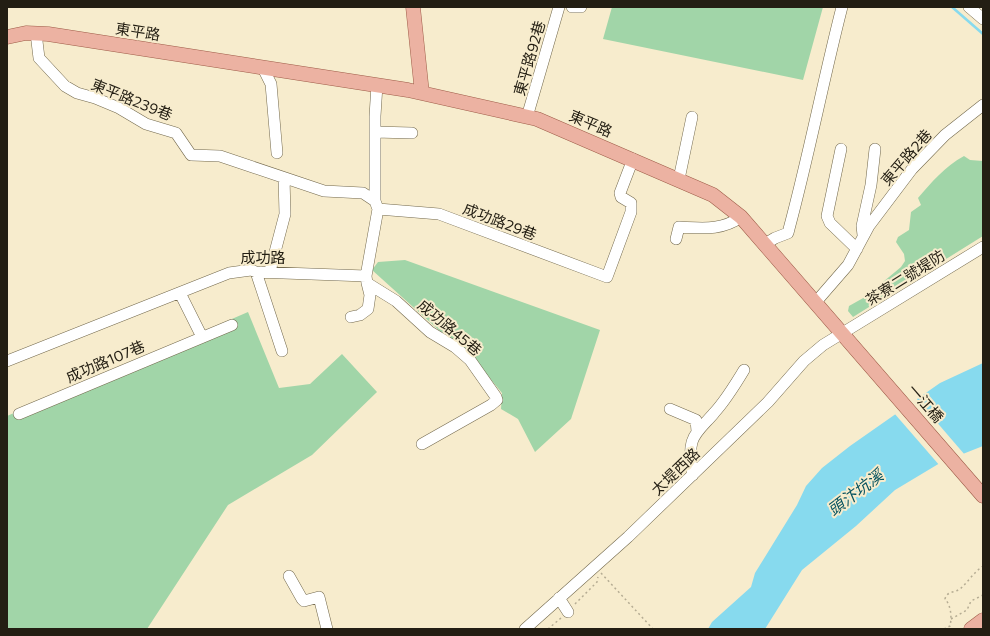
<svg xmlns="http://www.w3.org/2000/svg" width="990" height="636" font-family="Commissioner,'Noto Sans TC',sans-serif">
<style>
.green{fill:#a1d5a8}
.water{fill:#87daee}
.pier{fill:#f7eccd}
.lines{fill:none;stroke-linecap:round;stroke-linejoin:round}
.stream{stroke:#87daee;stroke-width:2.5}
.minor-casing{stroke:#73694d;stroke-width:12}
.major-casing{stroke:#9e5c48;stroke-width:15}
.path{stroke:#b5ac93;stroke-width:1.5;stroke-dasharray:2 3;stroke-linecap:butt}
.minor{stroke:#fff;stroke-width:11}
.major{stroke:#ecb2a2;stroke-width:14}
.labels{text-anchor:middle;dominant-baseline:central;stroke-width:4;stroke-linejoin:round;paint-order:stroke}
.street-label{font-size:15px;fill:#231e13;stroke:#f7eccd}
.water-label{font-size:16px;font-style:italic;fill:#05525f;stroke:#f7eccd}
</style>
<rect width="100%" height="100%" fill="#f7eccd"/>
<path class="green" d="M612 7H823L803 80 603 39Z
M964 156 970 160 983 161V236L853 317 848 311 849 306 865 297 901 267 905 261 904 254 896 242 898 237 909 230 911 212 921 205 918 198C932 182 944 167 964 156Z
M405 260 600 330 571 419 535 452 518 419 501 409 502 393 483 370 372 270 378 262Z
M248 312 279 388 310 384 342 354 377 392 312 455 228 505 147 629H7V416Z"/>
<path class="water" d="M983 363V446L940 463 895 490 856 526 802 570 765 629H708L712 622 751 587 755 573 797 505 806 486 822 468 850 446 940 383Z"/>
<path class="pier" d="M916 398 965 455 940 466 894 413Z"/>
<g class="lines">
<path class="stream" d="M952 7 983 34"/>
<g class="minor-casing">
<path id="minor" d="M572 7H581
M969 7 983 19
M36 33 39 58 65 86 77 93 95 98 119 108 146 124 176 133 191 155 220 156 324 191 363 193 375 201
M263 68 271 84 277 153
M527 117 559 7
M375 132 412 133
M841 149 827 216 830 223 857 249
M679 179 692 117
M378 209 439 214 607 277 631 212V203L621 197 620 193 633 159
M863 235 862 226 871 185 875 149
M676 239 679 227C702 228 721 231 741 217
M765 244 775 238 788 233 789 229C809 155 823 81 842 7
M270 271 285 214 284 178
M256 272 282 351
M366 276 367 283 396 301 430 332 455 347 470 360 496 397 497 400 491 405 422 444
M180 293 202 337
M815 303 848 265 869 226 912 169 945 135 983 105
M351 317 360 315 368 309 370 295 367 283
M7 361 229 273 251 270 256 272 366 276 378 209 375 201V116L377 85
M670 409 696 420 697 431
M19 414 232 325
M693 475C691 465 689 453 692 442 695 431 707 422 714 413 726 400 735 385 744 370
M289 576 302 599 304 601 319 597 327 629
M559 598 568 612
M525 629 628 537 768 402 804 361 823 345 983 247"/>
</g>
<g class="major-casing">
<path id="major" d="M413 7 422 93
M7 37 26 33 48 34 408 90 537 119 713 195 741 217 983 496
M971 629 983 620"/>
</g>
<path class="path" d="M601 573 653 629
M575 604 597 582 598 577
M951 619 967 610 971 601 983 595
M548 629 561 618
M944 629 950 626C952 617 951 605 945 599 947 591 954 593 960 589 968 582 974 572 983 566"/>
<use href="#minor" class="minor"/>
<use href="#major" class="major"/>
</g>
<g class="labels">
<g class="street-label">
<text transform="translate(138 31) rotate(9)">東平路</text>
<text transform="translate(529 58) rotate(-74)">東平路92巷</text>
<text transform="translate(132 99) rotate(22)">東平路239巷</text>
<text transform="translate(591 123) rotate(23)">東平路</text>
<text transform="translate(906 157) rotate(-49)">東平路2巷</text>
<text transform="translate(500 221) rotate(21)">成功路29巷</text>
<text x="263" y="257">成功路</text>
<text transform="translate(905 277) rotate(-32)">茶寮二號堤防</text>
<text transform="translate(450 327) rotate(40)">成功路45巷</text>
<text transform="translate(105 361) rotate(-23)">成功路107巷</text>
<text transform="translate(926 403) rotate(49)">一江橋</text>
<text transform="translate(675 471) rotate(-44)">太堤西路</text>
</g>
<g class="water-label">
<text transform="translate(855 492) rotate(-37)">頭汴坑溪</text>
</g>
</g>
<rect width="990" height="636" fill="none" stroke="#231e13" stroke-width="16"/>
</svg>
